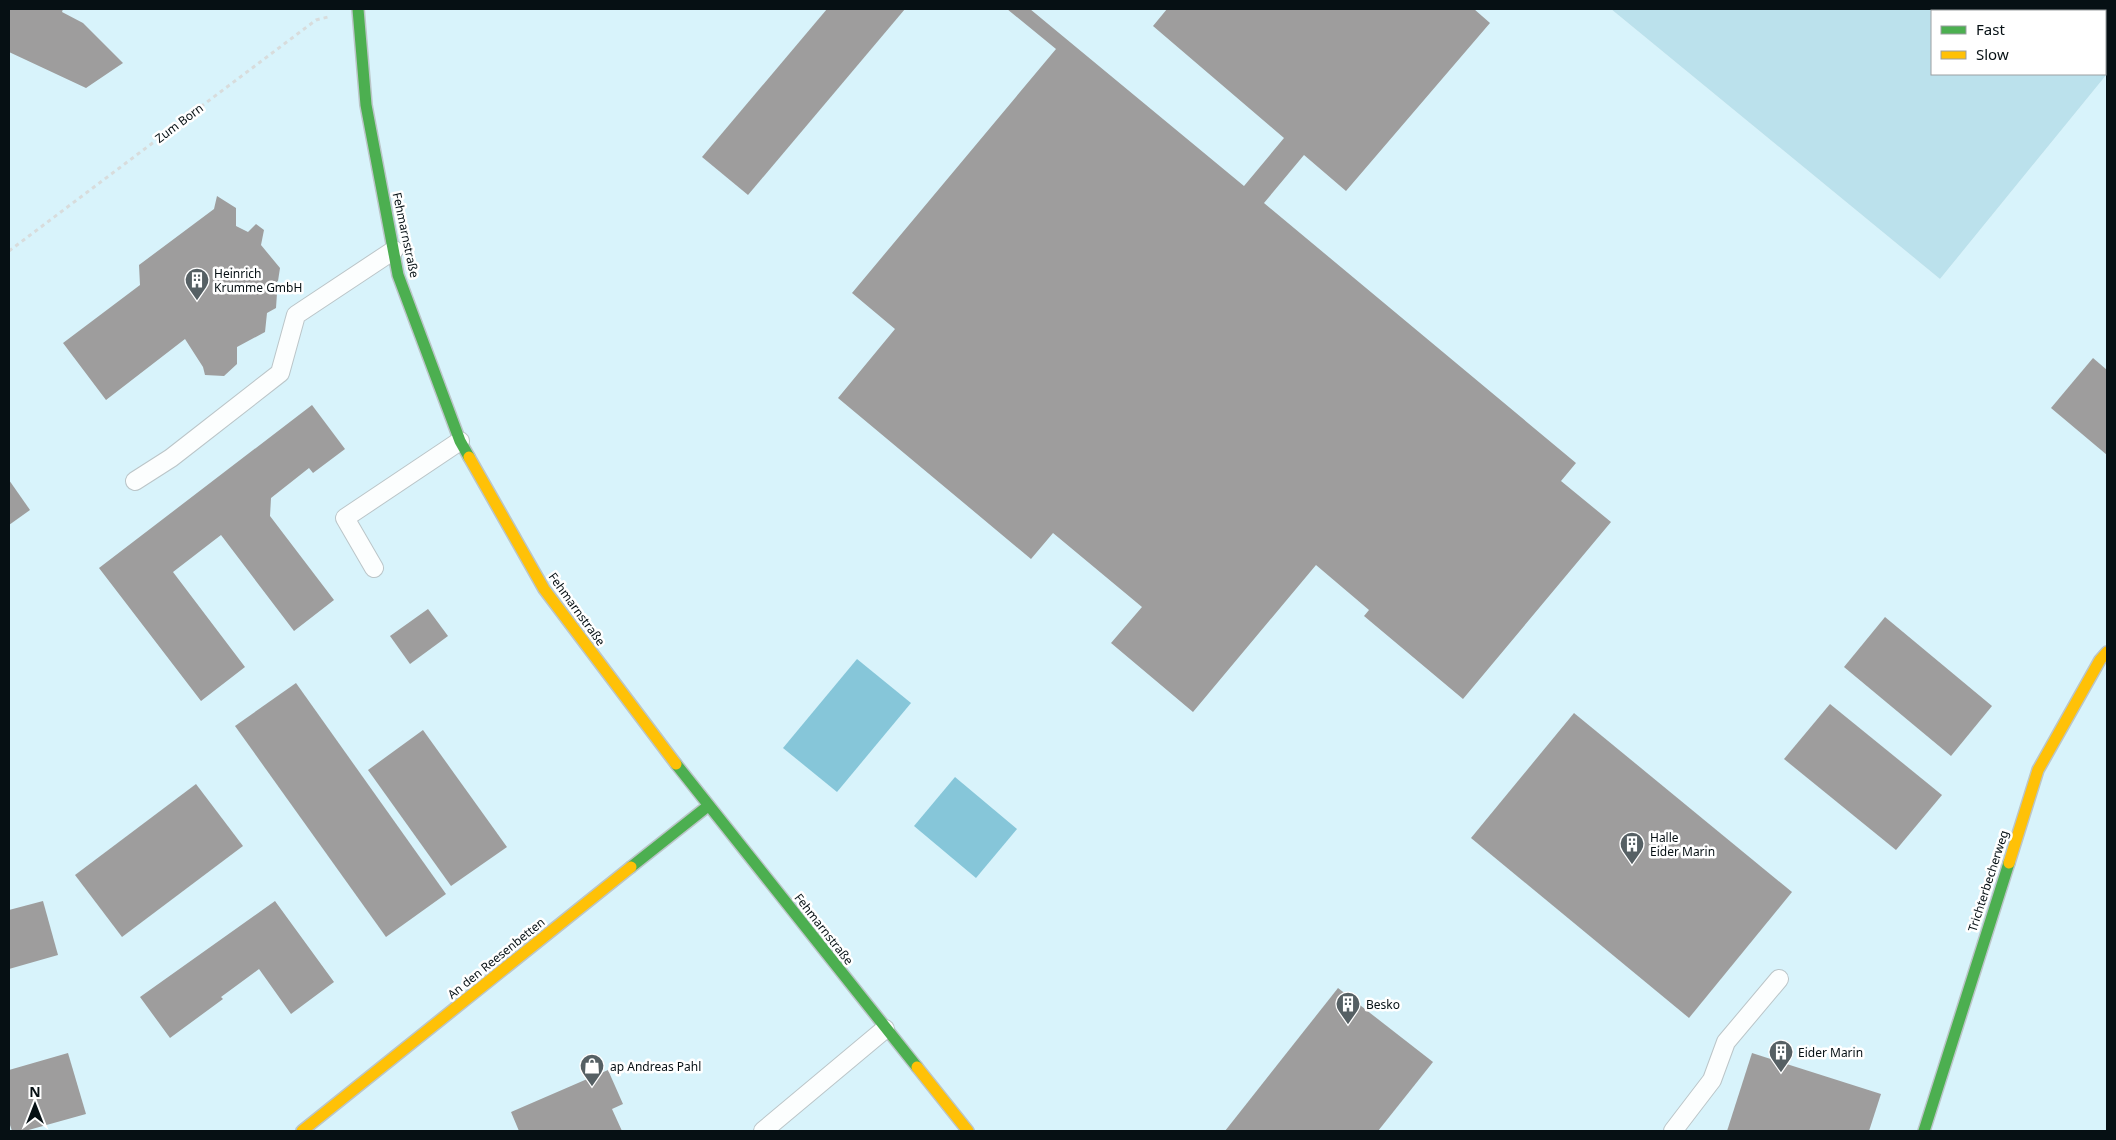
<svg xmlns="http://www.w3.org/2000/svg" width="2116" height="1140" font-family="'Noto Sans',sans-serif">
	<rect width="100%" height="100%" fill="#ecf6f9"/>
	<path fill="#d8f3fb" d="M9 9H1611L1940 279 2107 74V1131H9Z"/>
	<path fill="#bbe1ec" fill-rule="evenodd" d="M1611 9H2107V74L1940 279ZM1932 11H2105V74H1932Z"/>
	<g fill="#86c6d9">
		<path d="M857 659 911 703 837 792 783 748Z"/>
		<path d="M955 777 1017 829 976 878 914 826Z"/>
	</g>
	<g fill="#9e9d9d">
		<path d="M9 9H63L62 12 83 23 123 63 86 88 9 52Z"/>
		<path d="M827 9H905L748 195 702 157Z"/>
		<path d="M1007 9H1030L1244 186 1284 138 1153 26 1167 9H1474L1490 23 1346 191 1304 155 1264 203 1576 463 1561 481 1611 522 1463 699 1364 616 1369 610 1316 565 1193 712 1111 643 1142 607 1053 533 1031 559 838 398 895 329 852 293 1056 49Z"/>
		<path d="M217 196 236 208V226L248 232 256 224 264 230 261 245 280 268 278 281 266 289 277 293 276 308 267 313 265 332 237 347V364L224 376 205 375 203 367 185 339 106 400 63 343 140 285 139 265 214 209Z"/>
		<path d="M2093 358 2107 370V455L2051 408Z"/>
		<path d="M312 405 345 449 313 473 309 468 271 498 270 516 334 600 294 631 221 535 173 572 245 667 201 701 99 568Z"/>
		<path d="M9 480 30 510 9 525Z"/>
		<path d="M428 609 448 636 410 664 390 636Z"/>
		<path d="M1885 617 1992 706 1951 756 1844 667Z"/>
		<path d="M296 683 446 894 386 937 235 726Z"/>
		<path d="M1830 704 1942 795 1896 850 1784 759Z"/>
		<path d="M1574 713 1792 892 1689 1018 1471 838Z"/>
		<path d="M423 730 507 847 451 886 368 770Z"/>
		<path d="M196 784 243 846 122 937 75 875Z"/>
		<path d="M43 901 58 955 9 969V910Z"/>
		<path d="M275 901 334 982 291 1014 259 969 221 997 223 999 170 1038 140 997Z"/>
		<path d="M1338 988 1433 1062 1378 1131H1225Z"/>
		<path d="M68 1053 86 1114 25 1131H12L9 1122V1070Z"/>
		<path d="M1752 1053 1881 1094 1869 1131H1727Z"/>
		<path d="M608 1070 623 1104 612 1109 622 1131H519L511 1112Z"/>
	</g>
	<g fill="none" stroke-linecap="round" stroke-linejoin="round">
		<defs>
			<g id="lane">
				<path d="M135 481 171 458 280 373 296 315 394 250"/>
				<path d="M374 568 345 518 460 441"/>
				<path d="M763 1131 885 1029"/>
				<path d="M1673 1131 1712 1080 1726 1042 1779 979"/>
			</g>
			<g id="fast">
				<path d="M358 9 366 105 398 275 460 441 469 457"/>
				<path d="M676 764 917 1067"/>
				<path d="M631 867 708 806"/>
				<path d="M1924 1131 2009 863"/>
			</g>
			<g id="slow">
				<path d="M469 457 544 589 676 764"/>
				<path d="M2009 863 2038 770 2100 660 2107 652"/>
				<path d="M917 1067 968 1131"/>
				<path d="M302 1131 631 867"/>
			</g>
		</defs>
		<use href="#lane" stroke="#bbc5c8" stroke-width="20"/>
		<use href="#fast" stroke="#bbc5c8" stroke-width="14"/>
		<use href="#slow" stroke="#bbc5c8" stroke-width="14"/>
		<path stroke="#d8dcdc" stroke-width="3" stroke-dasharray="4 4" stroke-linecap="butt" d="M9 251 316 20 328 17"/>
		<use href="#lane" stroke="#fcfefe" stroke-width="18"/>
		<use href="#fast" stroke="#4caf50" stroke-width="11"/>
		<use href="#slow" stroke="#ffc107" stroke-width="11"/>
	</g>
	<defs>
		<symbol id="building-pin" viewBox="-11 -11 22 30"><path d="M0 17L-7.5 6A9.5 9.5 0 1 1 7.5 6Z" fill="#566064" stroke="#fff"/><path d="M-4-6H4V6H1V3H-1V6H-4ZM-2.5-4.3h1.7v1.8h-1.7ZM.8-4.3h1.7v1.8H.8ZM-2.5-1h1.7V.8h-1.7ZM.8-1h1.7V.8H.8Z" fill="#fff"/></symbol>
		<symbol id="shop-pin" viewBox="-11 -11 22 30"><path d="M0 17L-7.5 6A9.5 9.5 0 1 1 7.5 6Z" fill="#566064" stroke="#fff"/><path d="M-5-2.5h2.3a2.7 3.5 0 0 1 5.4 0H5L5.5 6h-11ZM-1.5-2.5h3a1.5 2.3 0 0 0-3 0Z" fill="#fff"/></symbol>
	</defs>
	<g fill-rule="evenodd">
		<use href="#building-pin" x="183" y="266" width="28" height="38"/>
		<use href="#building-pin" x="1618" y="830" width="28" height="38"/>
		<use href="#building-pin" x="1334" y="990" width="28" height="38"/>
		<use href="#building-pin" x="1767" y="1038" width="28" height="38"/>
		<use href="#shop-pin" x="578" y="1052" width="28" height="38"/>
	</g>
	<g text-anchor="middle" dominant-baseline="central" stroke-width="5" stroke-linejoin="round" paint-order="stroke">
		<g font-size="12" fill="#061014" stroke="#fff">
			<text transform="translate(179 123) rotate(-37)">Zum Born</text>
			<text transform="translate(406 235) rotate(78)">Fehmarnstraße</text>
			<text transform="translate(577 609) rotate(54)">Fehmarnstraße</text>
			<text transform="translate(1988 881) rotate(-72)">Trichterbecherweg</text>
			<text transform="translate(824 929) rotate(52)">Fehmarnstraße</text>
			<text transform="translate(496 958) rotate(-39)">An den Reesenbetten</text>
		</g>
		<g font-size="12" fill="#061014" stroke="#fff" text-anchor="start">
			<text x="214" y="273">Heinrich<tspan x="214" dy="14">Krumme GmbH</tspan></text>
			<text x="1650" y="837">Halle<tspan x="1650" dy="14">Eider Marin</tspan></text>
			<text x="1366" y="1004">Besko</text>
			<text x="1798" y="1052">Eider Marin</text>
			<text x="610" y="1066">ap Andreas Pahl</text>
		</g>
	</g>
	<rect width="2116" height="1140" fill="none" stroke="#061014" stroke-width="20"/>
	<rect x="1931" y="10" width="175" height="65" fill="#ffffff" stroke="#9b9fa1"/>
	<rect x="1941" y="26" width="25" height="8" fill="#4caf50" stroke="#9b9fa1"/>
	<text x="1976" y="35" font-size="15" fill="#061014">Fast</text>
	<rect x="1941" y="51" width="25" height="8" fill="#ffc107" stroke="#9b9fa1"/>
	<text x="1976" y="60" font-size="15" fill="#061014">Slow</text>
	<g transform="translate(35 1105)" stroke="#ffffff" stroke-width="4" paint-order="stroke">
	<path d="M0-4L9 19L0 12L-9 19Z" fill="#061014"/>
	<text y="-8" font-size="14" font-weight="bold" text-anchor="middle" fill="#061014">N</text>
	</g>
</svg>
